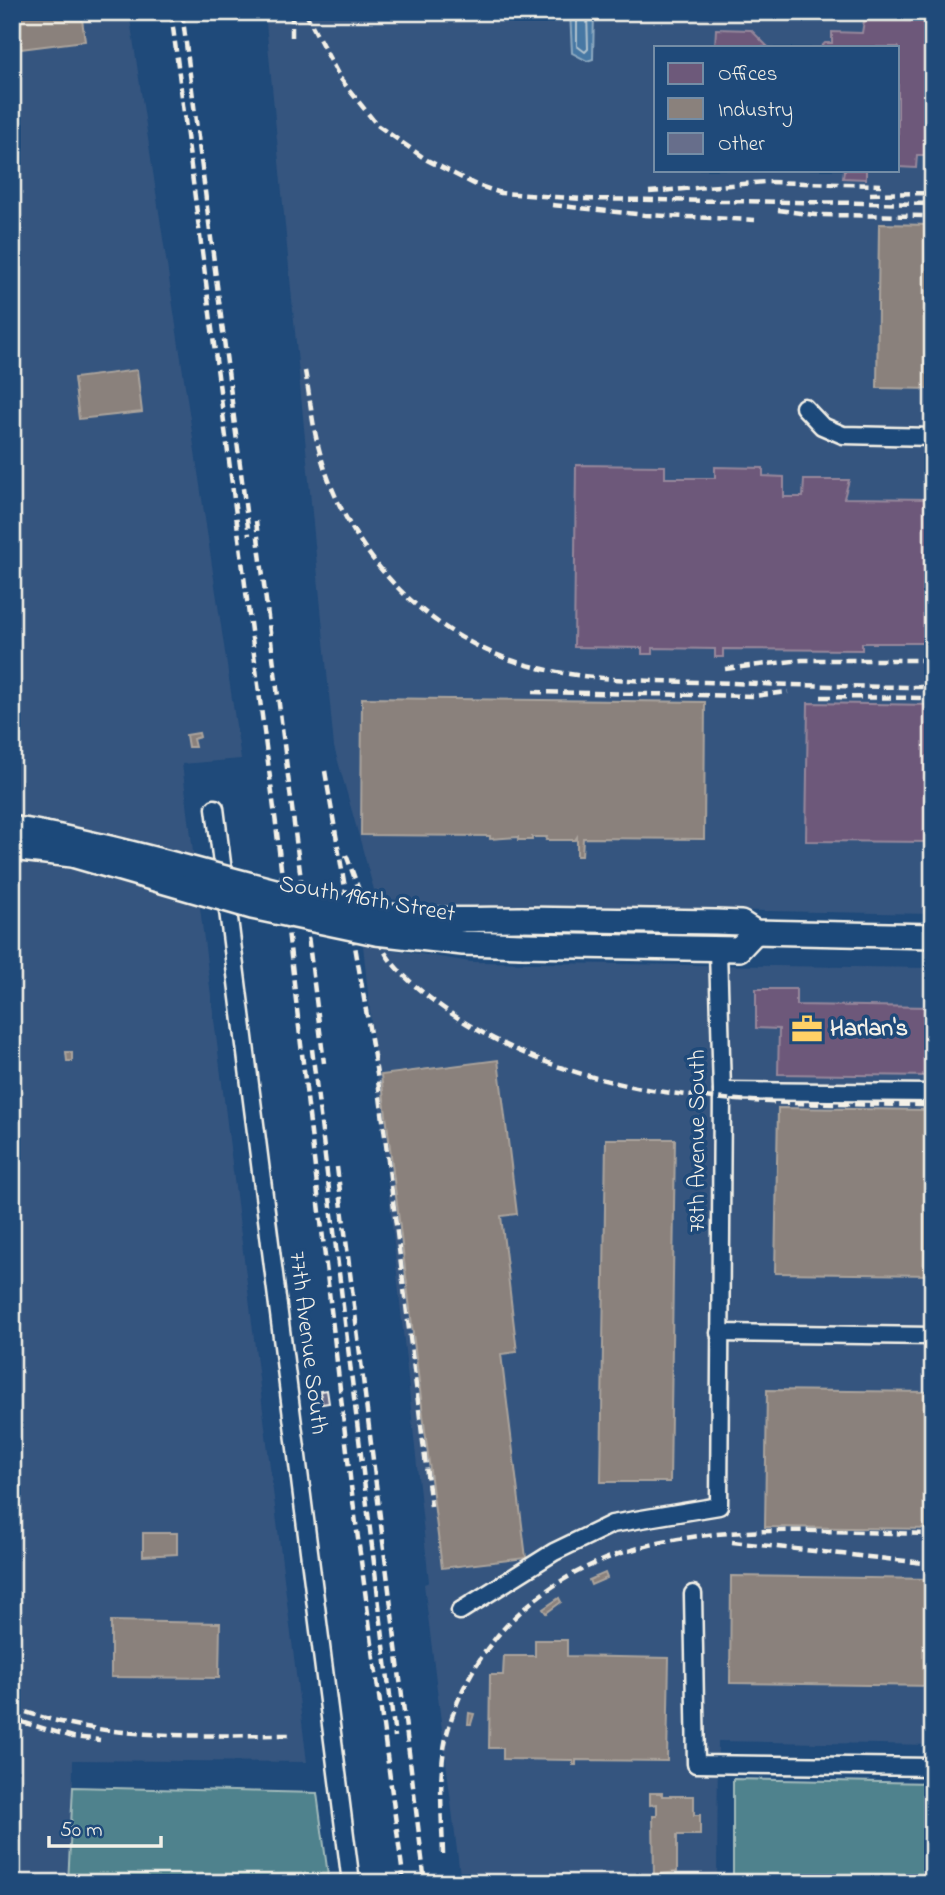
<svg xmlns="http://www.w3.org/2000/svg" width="945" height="1895" font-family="'Indie Flower',sans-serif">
	<rect width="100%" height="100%" fill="#1f4a7a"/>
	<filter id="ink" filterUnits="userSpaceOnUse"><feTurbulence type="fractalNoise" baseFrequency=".0143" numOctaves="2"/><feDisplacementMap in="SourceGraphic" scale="14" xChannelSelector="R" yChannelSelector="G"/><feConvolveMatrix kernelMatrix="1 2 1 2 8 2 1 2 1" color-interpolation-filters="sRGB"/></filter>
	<g filter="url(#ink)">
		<g fill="#35557f" fill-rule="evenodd">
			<path d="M12 12H129L241 759 182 764 307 1762 73 1760 72 1883H12Z"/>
			<path d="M265 12H933V914L433 905 376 897 334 747ZM656 47H898V170H656Z"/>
			<path d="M363 945 471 962 933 968V1745L718 1741 717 1883H461L424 1584 429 1582Z"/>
		</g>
		<g fill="#50828d" stroke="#a2baba" stroke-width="2">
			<path d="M733 1779 933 1783V1883H733Z"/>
			<path d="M73 1787 317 1793 329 1883H68Z"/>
		</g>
		<path fill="#4778a4" stroke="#8ca8bf" stroke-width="2" d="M570 12H594L593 59 587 61 572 53Z"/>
		<g fill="#6d597a" stroke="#96879b" stroke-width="2">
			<path d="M868 20 933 21V155H917L916 168 898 167V47H821L825 43H832V32L862 33 864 21Z"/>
			<path d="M716 29 751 30 768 47H715Z"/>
			<path d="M844 170H866V179L843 178Z"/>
			<path d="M576 465 665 466V478H715V467L763 468V476L784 477V497H803L804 480H849L844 498 933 499V658H927L928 643H862V650L723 649V657H715V649L653 648V654H642V648L574 647Z"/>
			<path d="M808 703 933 705V842L806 841Z"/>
			<path d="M756 989H796V1005L933 1007V1076L778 1074 779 1029 756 1028Z"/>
		</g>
		<g fill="#8a817c" stroke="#aaa39c" stroke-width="2">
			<path d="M12 12H81L85 41 12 50Z"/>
			<path d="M879 224 933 225 930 355H933V389L877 388Z"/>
			<path d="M137 370 142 412 79 419 74 378Z"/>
			<path d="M362 698 705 702 704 839 583 838 582 856H577V837L575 840H546L547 837H532V840H518V837L490 839V836L361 835Z"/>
			<path d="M199 733 200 737 193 739 195 747H188L186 735Z"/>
			<path d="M66 1052H72V1061H67Z"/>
			<path d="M498 1060 517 1214 501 1216 517 1352 501 1354 526 1558 442 1568 381 1075Z"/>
			<path d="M778 1108 933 1110V1275L775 1273Z"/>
			<path d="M606 1139H675L670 1482H601Z"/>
			<path d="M767 1390 933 1392V1529L765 1527Z"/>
			<path d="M143 1533H177V1554L143 1556Z"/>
			<path d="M605 1573 607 1578 591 1585 589 1580Z"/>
			<path d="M731 1576 933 1579V1686L730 1683Z"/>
			<path d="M559 1598 561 1602 546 1613 543 1609Z"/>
			<path d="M111 1621 220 1623 219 1678 111 1677Z"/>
			<path d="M535 1640H567V1656L669 1658 667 1761 576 1760V1765H573V1760L503 1759V1748H489L490 1675H503L504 1656H535Z"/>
			<path d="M469 1713 474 1714 471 1724H468Z"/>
			<path d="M650 1793H662V1796H694V1815H700V1835H677V1872L654 1875 653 1816H657V1804L650 1805Z"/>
		</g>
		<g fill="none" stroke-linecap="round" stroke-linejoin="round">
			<path stroke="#afc1cd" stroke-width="2" d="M577 12V46L585 52 588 49 587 12"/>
		</g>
		<path fill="#676e8b" stroke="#f4f1e8" stroke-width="2" d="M327 1390 329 1403 322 1404 320 1391Z"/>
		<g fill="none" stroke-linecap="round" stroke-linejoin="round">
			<defs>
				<g id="minor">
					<path d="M804 407 822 426 843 435 933 437"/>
					<path d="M215 808 351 1883"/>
					<path d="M722 1091 933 1093"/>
					<path d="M719 1333 933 1336"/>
					<path d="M693 1594 696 1764 933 1767"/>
					<path d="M460 1611 554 1552 612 1524 719 1506 722 1091 718 950"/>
				</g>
				<g id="secondary">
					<path d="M521 919 716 922 741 923 755 932 933 936"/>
					<path d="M522 945 739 949 755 932"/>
				</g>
			</defs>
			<use href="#minor" stroke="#f4f1e8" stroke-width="21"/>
			<use href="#secondary" stroke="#f4f1e8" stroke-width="28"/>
			<use href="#minor" stroke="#1f4a7a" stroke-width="16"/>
			<use href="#secondary" stroke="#1f4a7a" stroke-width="23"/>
			<g stroke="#f4f1e8" stroke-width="4.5" stroke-dasharray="10 5" stroke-linecap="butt">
				<path d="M171 12 276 824 351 1486 404 1883"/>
				<path d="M182 12 249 535"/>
				<path d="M292 12V41"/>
				<path d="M305 12 340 78 377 125 427 160 474 184 501 193 583 199 933 204"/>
				<path d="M649 192 765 182 881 185"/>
				<path d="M870 194 933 193"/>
				<path d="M552 205 645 215 755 220"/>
				<path d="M778 210 815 215 933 216"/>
				<path d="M305 371C310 397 312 424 319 449 345 551 428 640 531 666 588 681 647 681 705 682 781 685 857 687 933 687"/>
				<path d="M256 521 324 1063"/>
				<path d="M725 669 802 660H933"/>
				<path d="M533 692 753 696 788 692"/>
				<path d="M821 697 933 698"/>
				<path d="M325 771 378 1080 431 1506"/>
				<path d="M346 855C358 884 370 929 386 954 399 975 431 1000 452 1014 595 1110 768 1103 933 1105"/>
				<path d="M312 1049 395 1737"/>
				<path d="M337 1167 425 1883"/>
				<path d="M732 1542 933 1564"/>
				<path d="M12 1707C103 1742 198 1735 293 1735"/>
				<path d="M22 1722 73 1737 100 1740"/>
				<path d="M443 1854C442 1816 438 1776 446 1738 457 1691 483 1647 517 1615 627 1510 793 1532 933 1534"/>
			</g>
			<defs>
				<g id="secondary-bridge">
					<path d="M12 828C136 848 254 891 377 914 423 922 474 919 521 919"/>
					<path d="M12 848 72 855 252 907 376 933 463 943 522 945"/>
				</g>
			</defs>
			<use href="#secondary-bridge" stroke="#f4f1e8" stroke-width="28" stroke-linecap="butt"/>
			<use href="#secondary-bridge" stroke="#1f4a7a" stroke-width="23"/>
		</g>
	</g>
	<defs>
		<symbol id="office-bare" viewBox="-9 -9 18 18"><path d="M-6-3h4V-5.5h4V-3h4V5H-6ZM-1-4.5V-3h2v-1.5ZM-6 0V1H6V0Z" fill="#ffd166" stroke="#1f4a7a" stroke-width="2.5" paint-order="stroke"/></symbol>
	</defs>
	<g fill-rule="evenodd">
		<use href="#office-bare" x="785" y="1007" width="44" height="44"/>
	</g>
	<g text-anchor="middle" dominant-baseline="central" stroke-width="7" stroke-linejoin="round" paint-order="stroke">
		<g font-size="24" fill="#f4f1e8" stroke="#1f4a7a">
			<text transform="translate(367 900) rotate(10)">South 196th Street</text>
			<text transform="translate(698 1141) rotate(-90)">78th Avenue South</text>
			<text transform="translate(307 1343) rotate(83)">77th Avenue South</text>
		</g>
		<g font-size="24" font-weight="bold" fill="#f4f1e8" stroke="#1f4a7a" text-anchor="start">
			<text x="830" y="1029">Harlan's</text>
		</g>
	</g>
	<rect width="945" height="1895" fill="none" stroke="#1f4a7a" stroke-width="42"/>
	<rect x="21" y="21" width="903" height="1853" fill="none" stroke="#f4f1e8" stroke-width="2.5" filter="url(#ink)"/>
	<rect x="654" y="46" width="245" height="126" fill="#1f4a7a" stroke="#748da6" stroke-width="2"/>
	<rect x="668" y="63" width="35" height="21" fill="#6d597a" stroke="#748da6" stroke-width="2"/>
	<text x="718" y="80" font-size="21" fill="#f4f1e8">Offices</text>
	<rect x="668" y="98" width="35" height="21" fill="#8a817c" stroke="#748da6" stroke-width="2"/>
	<text x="718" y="116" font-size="21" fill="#f4f1e8">Industry</text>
	<rect x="668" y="133" width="35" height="21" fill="#676e8b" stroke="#748da6" stroke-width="2"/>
	<text x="718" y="150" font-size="21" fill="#f4f1e8">Other</text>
	<path d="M49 1836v10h112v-10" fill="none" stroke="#f4f1e8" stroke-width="3.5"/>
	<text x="60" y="1836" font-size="21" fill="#f4f1e8" stroke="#1f4a7a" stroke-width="5" paint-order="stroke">50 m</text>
</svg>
